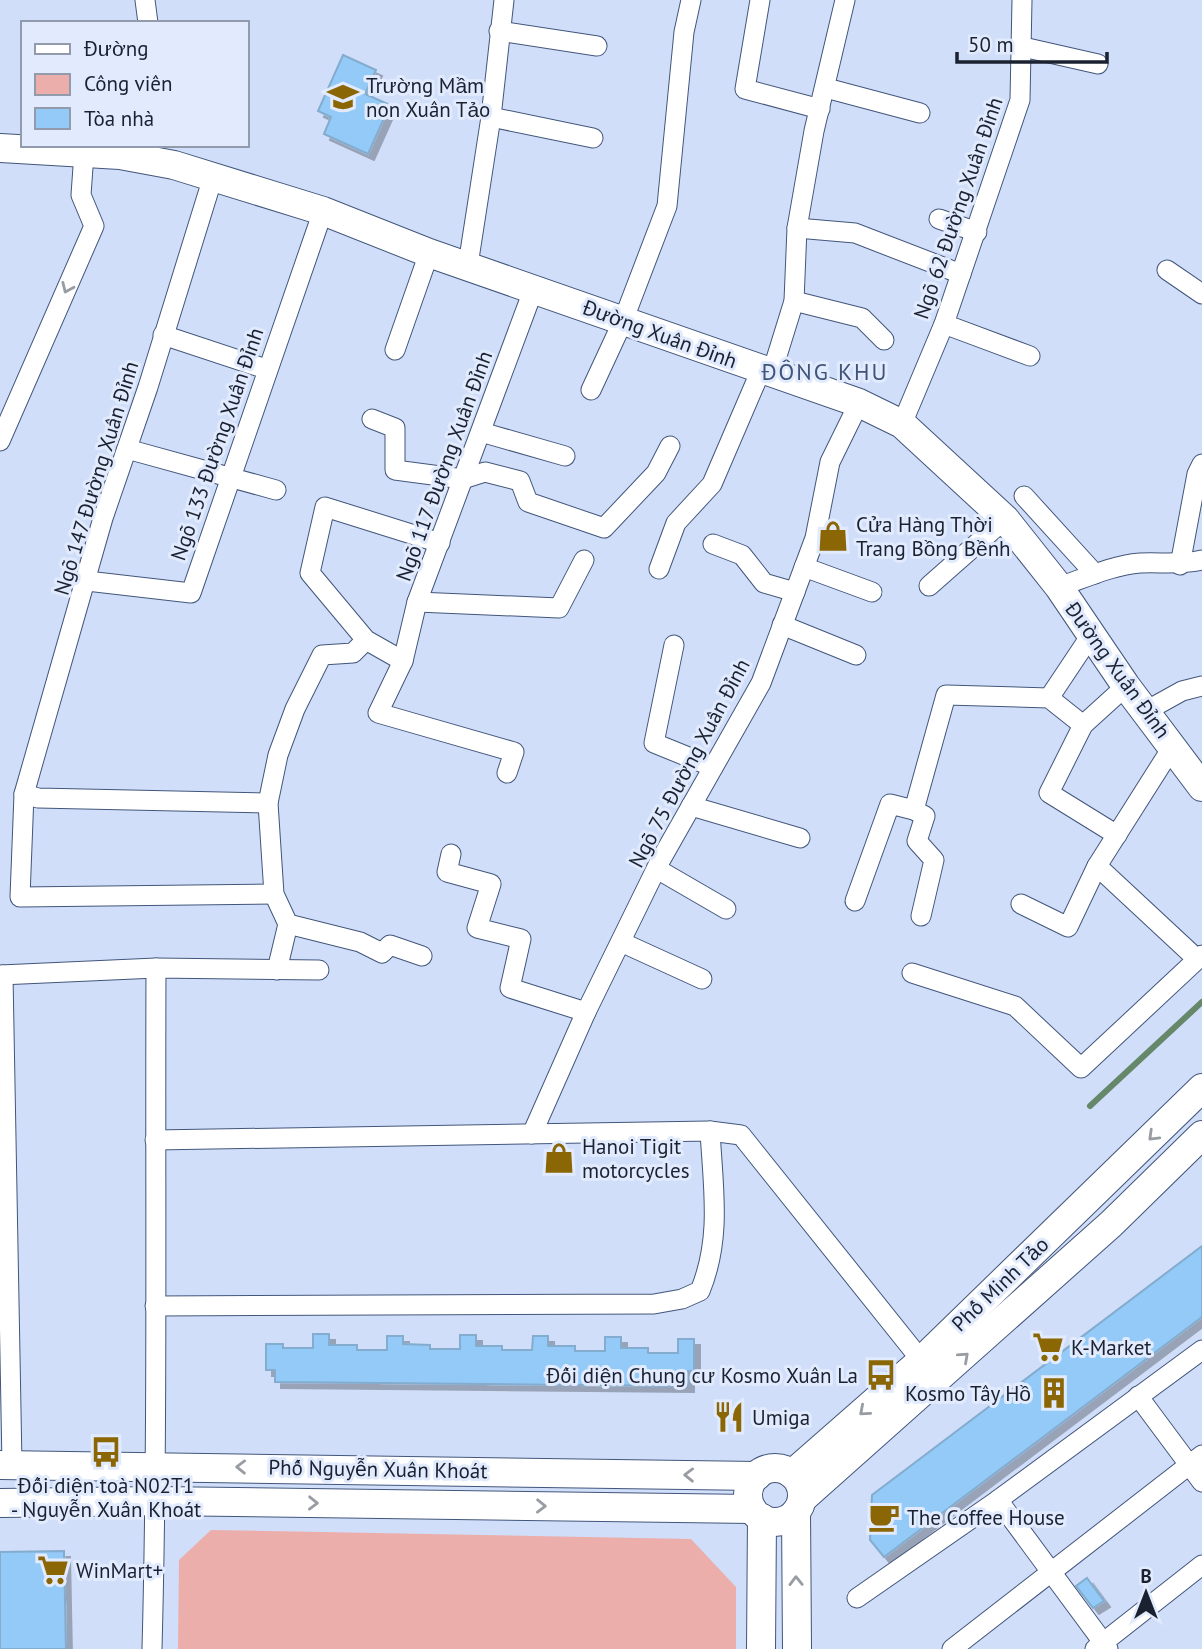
<svg xmlns="http://www.w3.org/2000/svg" width="1202" height="1649" font-family="'PT Sans',sans-serif">
	<defs>
		<filter id="shadow"><feDropShadow dx="6" dy="6" stdDeviation="0" flood-color="#0004"/></filter>
	</defs>
	<rect width="100%" height="100%" fill="#d0def9"/>
	<path fill="#ecaeaa" d="M211 1530 691 1539 736 1587V1649H178L179 1560Z"/>
	<g fill="none" stroke-linecap="round" stroke-linejoin="round">
		<path stroke="#65886a" stroke-width="6" d="M1090 1106 1202 1002"/>
	</g>
	<g fill="#93caf7" stroke="#83acce" stroke-width="2" filter="url(#shadow)">
		<path d="M343 55 376 70 365 94 390 105 368 154 324 134 331 117 318 111Z"/>
		<path d="M1202 1246V1317L884 1557 870 1540 872 1495Z"/>
		<path d="M313 1334H329V1345H357V1350H387V1336H403V1344L430 1345V1349H460V1335H476V1346H502V1350H532L533 1336H548V1346H575V1351H605V1337H621V1348H648V1353H678V1339H694V1371H688V1386L275 1382V1370H266V1344H283V1348H313Z"/>
		<path d="M64 1551 66 1649H0V1552Z"/>
		<path d="M1087 1578 1104 1601 1093 1608 1076 1586Z"/>
	</g>
	<g fill="none" stroke-linecap="round" stroke-linejoin="round">
		<defs>
			<g id="street">
				<path d="M145 0 148 23"/>
				<path d="M760 0 745 89 820 109"/>
				<path d="M499 31 597 46"/>
				<path d="M1023 47 1098 64"/>
				<path d="M826 88 920 113"/>
				<path d="M491 117 593 138"/>
				<path d="M213 177 148 387 103 518 24 794 20 897 274 894"/>
				<path d="M939 219 977 232"/>
				<path d="M797 228 855 233 961 274"/>
				<path d="M468 265 491 117 504 0"/>
				<path d="M1167 270 1202 294"/>
				<path d="M794 301 862 318 884 340"/>
				<path d="M944 324 1030 356"/>
				<path d="M163 335 266 369"/>
				<path d="M395 350 429 253"/>
				<path d="M772 372 794 301 797 228 814 131 845 0"/>
				<path d="M591 390 623 321 667 206 684 32 691 0"/>
				<path d="M372 419 395 428V470L463 479 485 472 520 481 528 502 604 528 656 473 670 446"/>
				<path d="M902 424 944 324 1020 100 1022 0"/>
				<path d="M481 432 565 456"/>
				<path d="M0 441 94 226 81 195 84 153"/>
				<path d="M127 449 276 490"/>
				<path d="M1024 496 1095 574"/>
				<path d="M713 544 742 555 764 583 795 592"/>
				<path d="M1180 565 1197 474 1202 464"/>
				<path d="M804 567 872 592"/>
				<path d="M659 569 676 523 712 484 761 370"/>
				<path d="M87 581 191 593 323 211"/>
				<path d="M929 586 1005 519"/>
				<path d="M1059 587C1085 578 1113 565 1140 563 1162 562 1181 565 1202 560"/>
				<path d="M417 602 559 608 584 560"/>
				<path d="M782 625 856 655"/>
				<path d="M366 640 353 653 322 655 295 709 278 755 268 803 274 894 288 924 360 942 382 953 390 945 422 956"/>
				<path d="M674 645 654 743 713 767"/>
				<path d="M403 661 366 640 310 573 325 507 440 543"/>
				<path d="M1049 698 1091 635"/>
				<path d="M1146 711 1182 691 1202 686"/>
				<path d="M507 773 514 752 378 713 403 661 417 602 534 288"/>
				<path d="M24 794 38 798 268 803"/>
				<path d="M691 806 800 838"/>
				<path d="M1117 835 1049 793 1083 725 1126 686"/>
				<path d="M451 854 447 872 491 884 477 928 521 939 510 988 586 1012"/>
				<path d="M1097 866 1197 959"/>
				<path d="M657 869 726 909"/>
				<path d="M855 901 890 804 914 810"/>
				<path d="M1021 904 1068 927 1097 866 1173 746"/>
				<path d="M921 916 934 860 917 841 925 816 914 810 946 695 1049 698 1083 725"/>
				<path d="M621 942 702 979"/>
				<path d="M277 970 288 924"/>
				<path d="M912 973 1015 1006 1081 1068 1202 955"/>
				<path d="M0 975 156 968 319 970"/>
				<path d="M3 975 12 1465"/>
				<path d="M532 1134 586 1012 660 861 761 683 815 538 830 462 859 403"/>
				<path d="M155 1140 710 1131 741 1135 929 1370"/>
				<path d="M155 1306 654 1304 682 1299 700 1291C722 1238 713 1187 710 1131"/>
				<path d="M1138 1396 1202 1482"/>
				<path d="M998 1500 1108 1649"/>
				<path d="M857 1598 998 1500 1202 1350"/>
				<path d="M152 1649C158 1422 155 1195 156 968"/>
				<path d="M952 1649 1202 1455"/>
				<path d="M1095 1649 1202 1565"/>
			</g>
			<g id="secondary">
				<path d="M0 148 120 155 174 165 323 211 429 253 859 403 902 424 1005 519 1059 587 1126 686 1202 787"/>
				<path d="M0 1465 757 1476"/>
				<circle cx="775" cy="1495" r="27"/>
				<path d="M792 1474 921 1361 1202 1088"/>
				<path d="M802 1499 1111 1224 1202 1135"/>
				<path d="M0 1503 156 1501 752 1509"/>
				<path d="M796 1512 797 1649"/>
				<path d="M761 1649 762 1518"/>
			</g>
		</defs>
		<use href="#street" stroke="#42567b" stroke-width="21"/>
		<use href="#secondary" stroke="#42567b" stroke-width="30"/>
		<use href="#street" stroke="#fff" stroke-width="19"/>
		<use href="#secondary" stroke="#fff" stroke-width="28"/>
	</g>
	<defs><path id="oneway-chevron" d="M-2-3.5L2.5 0L-2 3.5" fill="none" stroke-width="1.6" stroke-linecap="round" stroke-linejoin="round" transform="scale(1.75)"/></defs>
	<g stroke="#989ca3">
		<use href="#oneway-chevron" transform="translate(67 288) rotate(114)"/>
		<use href="#oneway-chevron" transform="translate(1153 1136) rotate(136)"/>
		<use href="#oneway-chevron" transform="translate(964 1357) rotate(-42)"/>
		<use href="#oneway-chevron" transform="translate(864 1411) rotate(139)"/>
		<use href="#oneway-chevron" transform="translate(241 1467) rotate(-179)"/>
		<use href="#oneway-chevron" transform="translate(689 1475) rotate(-179)"/>
		<use href="#oneway-chevron" transform="translate(313 1503) rotate(1)"/>
		<use href="#oneway-chevron" transform="translate(541 1506) rotate(1)"/>
		<use href="#oneway-chevron" transform="translate(796 1581) rotate(-91)"/>
	</g>
	<defs>
		<symbol id="school-bare" viewBox="-9 -9 18 18"><path d="M0-5L7-2L0 1L-7-2ZM-4 1L0 2.5L4 1V4Q0 6-4 4Z" fill="#8b6605" stroke="#e1ebfd" stroke-width="2.5" paint-order="stroke"/></symbol>
		<symbol id="shop-bare" viewBox="-9 -9 18 18"><path d="M-5-2.5h2.3a2.7 3.5 0 0 1 5.4 0H5L5.5 6h-11ZM-1.5-2.5h3a1.5 2.3 0 0 0-3 0Z" fill="#8b6605" stroke="#e1ebfd" stroke-width="2.5" paint-order="stroke"/></symbol>
		<symbol id="supermarket-bare" viewBox="-9 -9 18 18"><path d="M-6-5.5h2.5l.6 2H6L4.5 2H-2.5L-4.4-4H-6ZM-1.5 3.2a1.3 1.3 0 1 0 .1 0ZM3 3.2a1.3 1.3 0 1 0 .1 0Z" fill="#8b6605" stroke="#e1ebfd" stroke-width="2.5" paint-order="stroke"/></symbol>
		<symbol id="bus-bare" viewBox="-9 -9 18 18"><path d="M-5-6H5V4H4V6H2V4H-2V6H-4V4H-5ZM-3.5-4V0h7V-4ZM-3.5 1.2v1.5H-2V1.2ZM2 1.2v1.5H3.5V1.2Z" fill="#8b6605" stroke="#e1ebfd" stroke-width="2.5" paint-order="stroke"/></symbol>
		<symbol id="building-bare" viewBox="-9 -9 18 18"><path d="M-4-6H4V6H1V3H-1V6H-4ZM-2.5-4.3h1.7v1.8h-1.7ZM.8-4.3h1.7v1.8H.8ZM-2.5-1h1.7V.8h-1.7ZM.8-1h1.7V.8H.8Z" fill="#8b6605" stroke="#e1ebfd" stroke-width="2.5" paint-order="stroke"/></symbol>
		<symbol id="restaurant-bare" viewBox="-9 -9 18 18"><path d="M-5-6h1v4h1v-4h1v4h1v-4h1v5L-1.5 .5V6h-2V.5L-5-1ZM5-6V6H3V1.5H1.5Q1.5-4 5-6Z" fill="#8b6605" stroke="#e1ebfd" stroke-width="2.5" paint-order="stroke"/></symbol>
		<symbol id="cafe-bare" viewBox="-9 -9 18 18"><path d="M-5.5-4.5H6V0H3Q3 3.5 0 3.5H-2.5Q-5.5 3.5-5.5 0ZM3-3.2v2h1.7v-2ZM-6 4.5H4V6H-6Z" fill="#8b6605" stroke="#e1ebfd" stroke-width="2.5" paint-order="stroke"/></symbol>
	</defs>
	<g fill-rule="evenodd">
		<use href="#school-bare" x="321" y="75" width="44" height="44"/>
		<use href="#shop-bare" x="811" y="514" width="44" height="44"/>
		<use href="#shop-bare" x="537" y="1136" width="44" height="44"/>
		<use href="#supermarket-bare" x="1026" y="1325" width="44" height="44"/>
		<use href="#bus-bare" x="859" y="1353" width="44" height="44"/>
		<use href="#building-bare" x="1032" y="1371" width="44" height="44"/>
		<use href="#restaurant-bare" x="707" y="1395" width="44" height="44"/>
		<use href="#bus-bare" x="84" y="1430" width="44" height="44"/>
		<use href="#cafe-bare" x="862" y="1495" width="44" height="44"/>
		<use href="#supermarket-bare" x="31" y="1548" width="44" height="44"/>
	</g>
	<g text-anchor="middle" dominant-baseline="central" stroke-width="6" stroke-linejoin="round" paint-order="stroke">
		<g font-size="21" fill="#1a2232" stroke="#e1ebfd" text-anchor="start">
			<text x="366" y="85">Trường Mầm<tspan x="366" dy="24">non Xuân Tảo</tspan></text>
			<text x="856" y="524">Cửa Hàng Thời<tspan x="856" dy="24">Trang Bồng Bềnh</tspan></text>
			<text x="582" y="1146">Hanoi Tigit<tspan x="582" dy="24">motorcycles</tspan></text>
			<text x="1071" y="1347">K-Market</text>
			<text x="858" y="1375" text-anchor="end">Đối diện Chung cư Kosmo Xuân La</text>
			<text x="1031" y="1393" text-anchor="end">Kosmo Tây Hồ</text>
			<text x="752" y="1417">Umiga</text>
			<text x="106" y="1485" text-anchor="middle">Đối diện toà N02T1<tspan x="106" dy="24">- Nguyễn Xuân Khoát</tspan></text>
			<text x="907" y="1517">The Coffee House</text>
			<text x="76" y="1570">WinMart+</text>
		</g>
		<g font-size="21" fill="#1a2232" stroke="#e1ebfd">
			<text transform="translate(958 208) rotate(-71)">Ngõ 62 Đường Xuân Đỉnh</text>
			<text transform="translate(660 334) rotate(20)">Đường Xuân Đỉnh</text>
			<text transform="translate(217 444) rotate(-71)">Ngõ 133 Đường Xuân Đỉnh</text>
			<text transform="translate(444 466) rotate(-70)">Ngõ 117 Đường Xuân Đỉnh</text>
			<text transform="translate(96 478) rotate(-73)">Ngõ 147 Đường Xuân Đỉnh</text>
			<text transform="translate(1118 670) rotate(54)">Đường Xuân Đỉnh</text>
			<text transform="translate(689 763) rotate(-62)">Ngõ 75 Đường Xuân Đỉnh</text>
			<text transform="translate(1000 1284) rotate(-44)">Phố Minh Tảo</text>
			<text transform="translate(378 1469) rotate(1)">Phố Nguyễn Xuân Khoát</text>
		</g>
		<g font-size="23" letter-spacing="2" fill="#405378" stroke="#e1ebfd">
			<text x="825" y="371">ĐÔNG KHU</text>
		</g>
	</g>
	<rect x="21" y="21" width="228" height="126" fill="#e1ebfd" stroke="#919bac" stroke-width="2"/>
	<rect x="35" y="44" width="35" height="10" fill="#ffffff" stroke="#919bac" stroke-width="2"/>
	<text x="84" y="56" font-size="21" fill="#1a2232">Đường</text>
	<rect x="35" y="74" width="35" height="21" fill="#ecaeaa" stroke="#919bac" stroke-width="2"/>
	<text x="84" y="91" font-size="21" fill="#1a2232">Công viên</text>
	<rect x="35" y="108" width="35" height="21" fill="#93caf7" stroke="#919bac" stroke-width="2"/>
	<text x="84" y="126" font-size="21" fill="#1a2232">Tòa nhà</text>
	<g transform="translate(1146 1593)" stroke="#e1ebfd" stroke-width="5" paint-order="stroke">
	<path d="M0-5L12 26L0 18L-12 26Z" fill="#1a2232"/>
	<text y="-10" font-size="19" font-weight="bold" text-anchor="middle" fill="#1a2232">B</text>
	</g>
	<path d="M957 52v10h150v-10" fill="none" stroke="#1a2232" stroke-width="3.5"/>
	<text x="968" y="52" font-size="21" fill="#1a2232" stroke="#e1ebfd" stroke-width="5" paint-order="stroke">50 m</text>
</svg>
